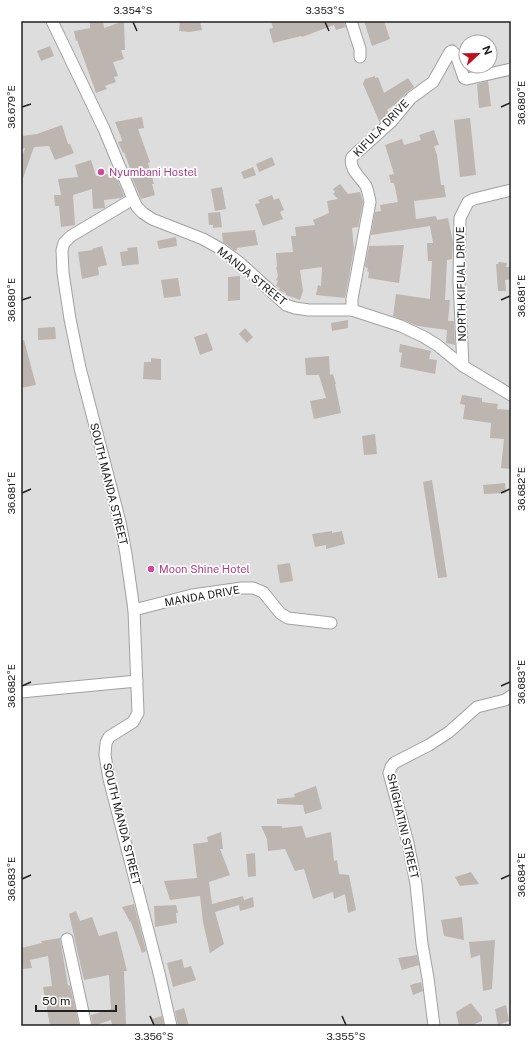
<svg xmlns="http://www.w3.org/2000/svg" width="532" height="1047" font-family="'Public Sans',sans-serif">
	<rect width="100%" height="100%" fill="#efece7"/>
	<path fill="#dedddd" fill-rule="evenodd" d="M21 21H511V1026H21ZM466 42H490V66H466Z"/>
	<g fill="#bdb5b0">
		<path d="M90 21H103L104 28 124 21 125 50H121L124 59 113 62 118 76 114 77 116 82 105 86 107 89 96 93 77 40 76 41 74 31 90 28Z"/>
		<path d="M180 21H200L202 30 189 32 179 31Z"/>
		<path d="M271 21H344L346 27 336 30 334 25 302 37 301 36 273 43 269 29 273 28Z"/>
		<path d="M364 21H384L390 39 372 46Z"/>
		<path d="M50 46 54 56 41 61 37 51Z"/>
		<path d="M375 76V78L378 77 384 93 408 78 414 87 406 93 397 103 387 110 389 113 380 123 363 84 365 79Z"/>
		<path d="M488 81 491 106 479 108 477 84Z"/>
		<path d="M142 117 144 128 138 129 150 162 148 163 154 184H152L155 195 141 199 129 171H131L124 152 123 153 118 142 122 141 121 137 115 122Z"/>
		<path d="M470 118 476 175 460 177 454 120Z"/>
		<path d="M62 125 68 144H70L74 153 55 160 49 146 34 147 22 181 21 180V160L25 148 21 149V136L37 134Z"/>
		<path d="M434 130 439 145 434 146 437 155 441 185H444L446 197 414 201 416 219 436 216 437 220 448 218 453 242 452 259 447 260 445 300H450L448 321H454L455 345 446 343 447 330 418 326 393 316 396 294 430 299 432 261H428L427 243H433L430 226 371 235 375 212 381 211 380 205 398 202 394 183H391L389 175 394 174 385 145 402 139 404 145 421 140 419 135Z"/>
		<path d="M272 157 275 165 259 172 256 164Z"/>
		<path d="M91 160 96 176 115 173 124 196 121 198 104 200 105 208 93 209 92 189 73 195 75 225 61 227 59 206H55L54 195H61L58 179 78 177 75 165Z"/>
		<path d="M253 167 256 175 244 179 241 172Z"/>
		<path d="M340 184 348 194 360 192 363 202 358 227 352 228 354 249 345 298 316 295 318 285 321 286 322 267 300 270 303 291 300 300 286 295V293L281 291 279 289 280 288 276 286 278 281 276 280 278 276 276 267H277L276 253 293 252 291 236H296L295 227 315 225 313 220 329 213 327 201 338 199 333 194 335 192 333 189Z"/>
		<path d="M222 187 226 209 215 211 211 189Z"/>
		<path d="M272 195 274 200 279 198 284 210 280 212 283 219 263 226 255 204 260 203 258 200Z"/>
		<path d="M220 212 222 227 213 228V225H209L208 213Z"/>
		<path d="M255 230 258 245 237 248V250L235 251 223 242 222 233Z"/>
		<path d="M176 237 177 246 159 249 157 241Z"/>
		<path d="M404 245 399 283 368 278 369 272 367 271 368 268 365 267 369 246Z"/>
		<path d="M102 246 107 265 98 267 99 275 82 279 78 252 93 250 92 249Z"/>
		<path d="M137 247 139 264 122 266 120 252 128 251 127 248Z"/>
		<path d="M499 262 507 263 506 267H511V279L505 280 506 291H498L496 264H498Z"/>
		<path d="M240 276V300L228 301V277Z"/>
		<path d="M178 278 181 296 164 298 161 280Z"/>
		<path d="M348 320V328L332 331 331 323Z"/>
		<path d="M55 327 56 339 38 340V328Z"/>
		<path d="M245 328 253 337 247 343 239 334Z"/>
		<path d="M207 333 213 350 200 355 194 337Z"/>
		<path d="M24 340 36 385 21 388V341Z"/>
		<path d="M400 344 431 351 429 359 437 360 435 374 400 367 402 353 399 352Z"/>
		<path d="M329 356 330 375 333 374 336 384H335L341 413 314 419 310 401 326 398 319 375H306L305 358Z"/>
		<path d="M151 358 161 359V380L143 379 144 362H151Z"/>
		<path d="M462 395 482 398V402L498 404 497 409 511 410 510 460H511V469L501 468 504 439 490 438 491 423 463 419 465 405 460 404Z"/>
		<path d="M375 434 377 454 364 455 362 436Z"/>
		<path d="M432 480 447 577 438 578 423 482Z"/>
		<path d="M505 483 506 493 484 494 483 485Z"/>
		<path d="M332 531V533L342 531 345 544 326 549V545L315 547 312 534Z"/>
		<path d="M290 563 293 581 280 583 277 565Z"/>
		<path d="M316 786 322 809 305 814 303 805 277 804V799L295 797 294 794Z"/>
		<path d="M261 826H282V828L302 826 306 838 331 832 334 861 337 860 339 874 349 875 356 910 348 913 345 894 334 899 333 892 313 899 304 869 295 871 285 849 268 851 267 839Z"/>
		<path d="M221 832 223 849H220L230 875 209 882 212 904 243 896 244 900 253 897 254 907 240 911 239 905 215 912 224 944 210 953 203 922 200 896 170 900 164 881 197 878 193 844 208 842 207 837Z"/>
		<path d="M255 853 256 876 248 877 246 854Z"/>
		<path d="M471 872 479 884 460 886 455 877Z"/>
		<path d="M134 904 146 951 142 953 131 922H130L122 907Z"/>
		<path d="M176 905 178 913H176L177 923 155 927 154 906Z"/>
		<path d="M76 911 80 921 92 917 99 936 117 931 127 971H124L126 1024 112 1025 111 1020 93 1026 91 1015 111 1009 109 975 84 980 69 914Z"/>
		<path d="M462 917 464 940 444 936 441 920Z"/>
		<path d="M60 938 68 986 70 985 79 1026H50L43 987 52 986 48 956 30 960 32 968 23 969 21 960V948L42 943 41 941Z"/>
		<path d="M495 940 492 989 483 991 480 955 471 958 469 942Z"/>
		<path d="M417 955 419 965 402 970 398 958Z"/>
		<path d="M182 959 184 968 191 966 196 980 173 987 167 963Z"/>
		<path d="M421 982 423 991 413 995 410 985Z"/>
		<path d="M471 1003 482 1017V1021L470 1026H459L456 1012Z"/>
		<path d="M506 1005 509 1021 498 1025 495 1009Z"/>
		<path d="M184 1008 189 1026H178L175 1011Z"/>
		<path d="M162 1016 164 1026H154L151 1019Z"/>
	</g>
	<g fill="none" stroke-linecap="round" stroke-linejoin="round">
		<defs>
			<g id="minor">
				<path d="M52 21 104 129 133 199 137 207 143 213 152 219 203 239 221 249 240 263 286 305 295 308 309 310H352L401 326 424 337 437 345 463 366 511 395"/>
				<path d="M351 21 360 49V57"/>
				<path d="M133 199 71 236 64 243 62 250 63 273 70 319 80 368 120 522 126 554 134 610 138 713 133 722 109 737 106 743 105 755 109 779 159 973 171 1026"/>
				<path d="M352 310V299L370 202C369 197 368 191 366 186 361 178 348 168 352 157L391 122 411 98 433 82 450 52 452 51 456 55 464 78 467 79 511 69"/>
				<path d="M463 366 459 282 460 218 468 202 474 199 511 190"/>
				<path d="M134 610 192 595 242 588H253L263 592 280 613 288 618 331 623"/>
				<path d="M21 692 137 681"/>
				<path d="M67 939 86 1026"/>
				<path d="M434 1026 428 978 422 944 416 884 408 843 389 773 391 767 394 763 429 745 449 732 477 707 505 700 511 696"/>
			</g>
		</defs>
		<use href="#minor" stroke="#a1a1a1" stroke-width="13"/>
		<use href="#minor" stroke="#fff" stroke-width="11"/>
	</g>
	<path fill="none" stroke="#202020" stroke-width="1.5" d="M133 22 137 31M325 22 329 31M22 107 31 104M501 107 510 103M22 300 31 297M501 300 510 296M22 493 31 489M501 493 510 489M22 686 31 682M501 686 510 682M22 879 31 875M501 879 510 875M150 1016 154 1025M342 1016 346 1025"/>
	<g fill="#d1479c" stroke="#fff" stroke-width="1.5">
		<circle cx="101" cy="172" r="4"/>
		<circle cx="151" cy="569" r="4"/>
	</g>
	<g text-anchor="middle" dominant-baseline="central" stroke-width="3.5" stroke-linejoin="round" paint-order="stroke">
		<g font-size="11" fill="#202020" stroke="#fff">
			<text transform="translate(381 128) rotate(-46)">KIFULA DRIVE</text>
			<text transform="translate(252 276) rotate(39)">MANDA STREET</text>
			<text transform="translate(461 284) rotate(-91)">NORTH KIFUAL DRIVE</text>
			<text transform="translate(109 484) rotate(76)">SOUTH MANDA STREET</text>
			<text transform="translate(202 596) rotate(-10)">MANDA DRIVE</text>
			<text transform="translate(122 824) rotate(76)">SOUTH MANDA STREET</text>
			<text transform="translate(403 826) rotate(77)">SHIGHATINI STREET</text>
		</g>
		<g font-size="11" fill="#b23c85" stroke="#fff" text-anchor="start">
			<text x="109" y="172">Nyumbani Hostel</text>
			<text x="159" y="569">Moon Shine Hotel</text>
		</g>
	</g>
	<rect width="532" height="1047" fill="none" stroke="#ffffff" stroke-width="44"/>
	<g transform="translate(478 54) rotate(68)"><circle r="19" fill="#ffffff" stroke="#a6a6a6"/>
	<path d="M0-3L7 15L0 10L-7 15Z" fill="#be111d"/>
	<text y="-6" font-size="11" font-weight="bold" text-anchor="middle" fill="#202020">N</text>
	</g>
	<path d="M36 1005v6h80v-6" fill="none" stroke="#202020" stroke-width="2"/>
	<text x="42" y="1005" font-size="12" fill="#202020" stroke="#ffffff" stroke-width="3" paint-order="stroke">50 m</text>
	<rect x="22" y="22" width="488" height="1003" fill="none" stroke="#202020" stroke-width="1.5"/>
	<g font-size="10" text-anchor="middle" fill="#202020">
		<text x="133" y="14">3.354°S</text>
		<text x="325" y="14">3.353°S</text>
		<text transform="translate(521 103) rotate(-90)" y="4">36.680°E</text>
		<text transform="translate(11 107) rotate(-90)" y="4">36.679°E</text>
		<text transform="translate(521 296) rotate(-90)" y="4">36.681°E</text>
		<text transform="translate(11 300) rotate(-90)" y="4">36.680°E</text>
		<text transform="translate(521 489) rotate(-90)" y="4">36.682°E</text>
		<text transform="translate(11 493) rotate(-90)" y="4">36.681°E</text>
		<text transform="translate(521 682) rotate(-90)" y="4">36.683°E</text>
		<text transform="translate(11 686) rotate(-90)" y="4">36.682°E</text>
		<text transform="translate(521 875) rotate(-90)" y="4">36.684°E</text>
		<text transform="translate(11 879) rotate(-90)" y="4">36.683°E</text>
		<text x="154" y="1040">3.356°S</text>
		<text x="346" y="1040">3.355°S</text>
	</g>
</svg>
